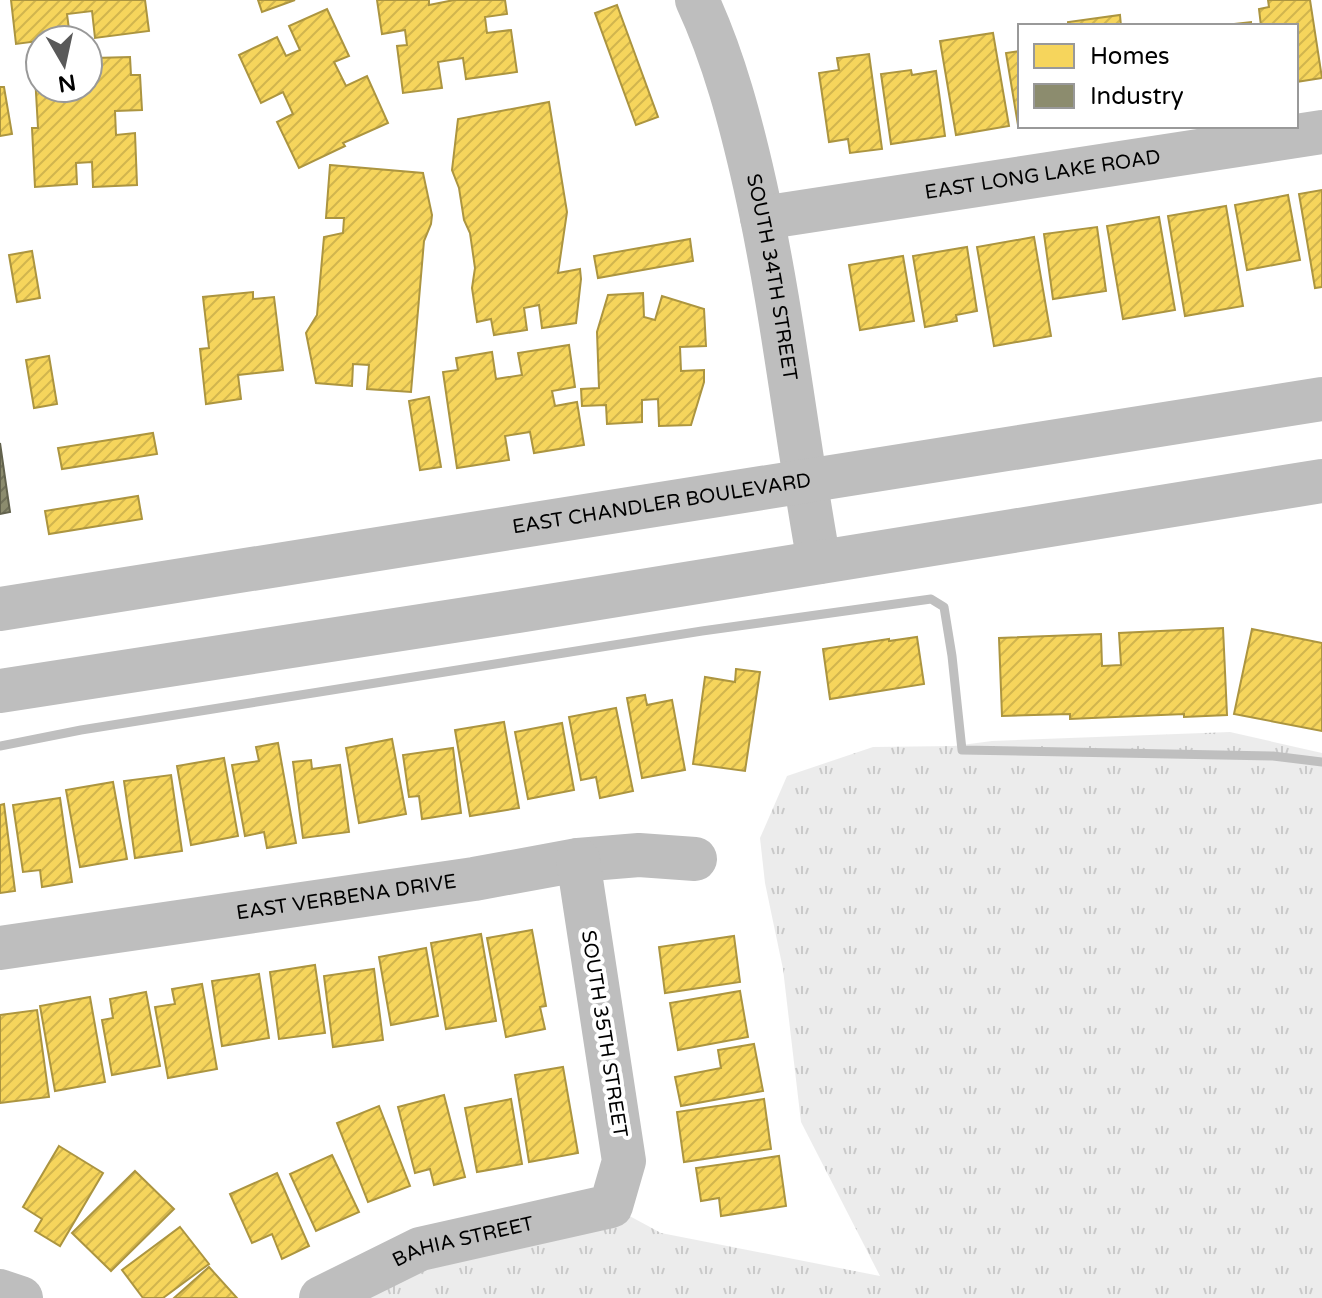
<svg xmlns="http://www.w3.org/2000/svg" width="1322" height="1298" font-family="'Varela Round',sans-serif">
	<defs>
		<pattern id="grass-tufts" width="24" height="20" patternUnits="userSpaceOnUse" patternTransform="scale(2)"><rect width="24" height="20" fill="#ececec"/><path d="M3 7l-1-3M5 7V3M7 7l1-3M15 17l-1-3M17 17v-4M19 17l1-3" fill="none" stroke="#c9c9c9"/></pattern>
		<pattern id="homes-hatch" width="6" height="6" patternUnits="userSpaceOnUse" patternTransform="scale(2)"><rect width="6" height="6" fill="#f6d55c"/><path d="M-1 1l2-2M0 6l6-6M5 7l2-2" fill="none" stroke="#d1b54e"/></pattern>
		<pattern id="industry-hatch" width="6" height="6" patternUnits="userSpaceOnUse" patternTransform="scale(2)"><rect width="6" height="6" fill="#8c8c6e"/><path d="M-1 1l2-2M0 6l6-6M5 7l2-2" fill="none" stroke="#707058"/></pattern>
	</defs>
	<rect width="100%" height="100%" fill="#fff"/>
	<path fill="url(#grass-tufts)" d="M1230 732 1322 753V1298H321L611 1206 661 1233 880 1276 801 1122 783 969 765 883 760 838 787 776 873 747 954 746 992 741Z"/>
	<g fill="url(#homes-hatch)" stroke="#ac9540" stroke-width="2">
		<path d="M11 0H145L149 31 95 38 92 11 67 14 70 37 16 44Z"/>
		<path d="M258 0H295L262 12Z"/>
		<path d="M377 0H429V5L454 0H505L507 14 485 17 487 33 511 30 517 72 466 79 463 58 438 62 442 88 403 93 397 46 407 45 405 30 382 34Z"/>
		<path d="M1268 0H1310L1322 78 1296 82V26H1261L1259 9 1269 7Z"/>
		<path d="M617 5 658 117 636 125 595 13Z"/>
		<path d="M327 9 349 56 334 62 346 86 367 76 388 123 343 143 345 146 299 168 277 122 293 114 283 92 261 103 239 55 277 37 286 56 300 50 289 26Z"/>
		<path d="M1120 15 1121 26H1068V22Z"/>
		<path d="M1251 22V26H1216Z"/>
		<path d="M993 33 1009 126 956 135 940 41Z"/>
		<path d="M1020 51V125H1018L1006 53Z"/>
		<path d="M869 54 882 149 850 153 848 139 829 142 819 73 839 70 837 58Z"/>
		<path d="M130 57 131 75H140L142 110 115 111 116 135 135 133 137 185 93 187 92 162 76 163 77 184 35 187 32 128H38L34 58H40V88H88V80H95L94 58Z"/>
		<path d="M911 70 912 75 936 71 945 136 891 144 881 74Z"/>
		<path d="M0 87H4L12 134 0 136Z"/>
		<path d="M549 102 567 212 558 273 580 269 581 279 576 323 542 328 539 305 524 308 527 330 494 335 491 319 477 322 472 288 475 268 470 233 464 220 459 188 452 170 458 119Z"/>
		<path d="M330 165 423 173 432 215 431 224 424 241 411 392 367 389 369 365 353 364 352 386 316 383 306 333 317 315 324 237 343 233 344 218H326Z"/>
		<path d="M1322 190V287L1315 288 1299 194Z"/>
		<path d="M1288 195 1300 260 1247 270 1235 205Z"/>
		<path d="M1226 206 1243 306 1185 316 1168 216Z"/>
		<path d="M1159 217 1175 310 1123 319 1107 226Z"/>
		<path d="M1097 227 1106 291 1053 299 1044 234Z"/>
		<path d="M1034 237 1051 336 994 346 977 247Z"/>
		<path d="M690 239 693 261 598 278 594 256Z"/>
		<path d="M967 247 977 311 956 315 957 321 925 327 913 256Z"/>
		<path d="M32 251 40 298 17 302 9 255Z"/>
		<path d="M903 256 914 321 860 330 849 265Z"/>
		<path d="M253 292V299L274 297 283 370 238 375 241 399 206 404 200 349 209 348 203 297Z"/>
		<path d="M643 293 644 317 655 320 662 296 704 309 706 346 680 347 681 371 704 370V382L691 425 659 426 658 399 642 400V422L607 424 606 405 582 406 581 389 599 388 597 332 608 295Z"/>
		<path d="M569 345 575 387 552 391 555 406 577 402 584 445 534 453 530 432 505 436 509 460 457 468 443 372 458 370 456 358 492 352 496 379 522 375 518 353Z"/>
		<path d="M49 356 57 404 34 408 26 360Z"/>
		<path d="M429 397 441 467 420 470 409 401Z"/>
		<path d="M153 433 157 454 62 469 58 448Z"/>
		<path d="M138 496 142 519 49 534 45 511Z"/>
		<path d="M1223 628 1227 715 1184 717V714L1070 719V714L1002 716 999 638 1101 634 1102 666 1121 665 1119 633Z"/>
		<path d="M1252 629 1322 643V731L1234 714Z"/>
		<path d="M917 637 924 684 830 699 823 649 889 639V641Z"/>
		<path d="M736 669 760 672 745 771 693 764 705 677 735 682Z"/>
		<path d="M645 695 647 705 672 700 685 770 642 778 627 698Z"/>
		<path d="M616 708 633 791 600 798 596 777 581 780 569 717Z"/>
		<path d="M504 722 519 808 470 816 455 730Z"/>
		<path d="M562 723 574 790 528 799 515 732Z"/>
		<path d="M392 739 406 814 359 823 346 748Z"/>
		<path d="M278 743 296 843 267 848 264 832 245 836 232 765 259 761 256 747Z"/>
		<path d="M453 748 461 813 422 819 419 796 409 797 403 755Z"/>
		<path d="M224 758 238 836 191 845 177 766Z"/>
		<path d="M311 760 312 769 340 765 349 832 303 838 293 762Z"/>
		<path d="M171 775 182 851 135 858 124 781Z"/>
		<path d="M113 782 127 859 80 867 66 790Z"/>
		<path d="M60 798 72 882 42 887 40 870 23 872 13 805Z"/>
		<path d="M4 804 15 891 0 893V805Z"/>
		<path d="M532 930 546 1006 540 1007 545 1029 506 1037 487 938Z"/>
		<path d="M481 934 496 1021 446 1029 431 943Z"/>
		<path d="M734 936 740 982 665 993 659 947Z"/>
		<path d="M426 948 438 1016 391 1025 379 957Z"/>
		<path d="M315 965 325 1033 279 1039 270 972Z"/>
		<path d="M374 969 383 1040 333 1047 324 976Z"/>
		<path d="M259 974 269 1038 222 1046 212 981Z"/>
		<path d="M202 984 217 1069 168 1078 155 1007 175 1004 172 989Z"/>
		<path d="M740 991 748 1037 678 1050 670 1003Z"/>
		<path d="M146 992 160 1066 112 1075 102 1020 113 1018 110 999Z"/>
		<path d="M90 997 105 1082 55 1091 40 1006Z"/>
		<path d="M37 1010 49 1097 0 1103V1015Z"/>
		<path d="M754 1044 763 1091 681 1106 675 1077 721 1068 718 1050Z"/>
		<path d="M563 1067 578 1153 529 1162 515 1075Z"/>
		<path d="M444 1095 465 1177 434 1185 430 1169 415 1173 398 1107Z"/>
		<path d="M511 1099 522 1164 477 1172 465 1108Z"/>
		<path d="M764 1099 771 1149 684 1162 677 1112Z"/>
		<path d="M379 1106 410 1186 368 1202 337 1123Z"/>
		<path d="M59 1146 103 1173 60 1246 35 1231 42 1219 23 1207Z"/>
		<path d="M332 1155 359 1212 316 1231 290 1174Z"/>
		<path d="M779 1156 786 1206 721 1216 719 1198 701 1201 696 1168Z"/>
		<path d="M135 1171 174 1209 111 1271 72 1233Z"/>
		<path d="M277 1173 309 1246 282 1259 272 1234 252 1243 230 1194Z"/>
		<path d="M180 1227 209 1264 163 1298H143L122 1270Z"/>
		<path d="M209 1267 237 1298H174Z"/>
	</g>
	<path fill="url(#industry-hatch)" stroke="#62624d" stroke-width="2" d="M0 443 10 512 0 514Z"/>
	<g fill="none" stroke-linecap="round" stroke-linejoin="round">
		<path stroke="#bfbfbf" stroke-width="9" d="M0 746 81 730 702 631 931 599 944 607 952 656 962 750 1273 756 1322 762"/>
		<g stroke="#bebebe" stroke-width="44">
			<path id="s1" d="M697 0C724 58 741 123 755 185 783 310 796 436 819 562"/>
			<path id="s2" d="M762 218 1322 132"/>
			<path id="s3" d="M0 948 474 879 578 860 639 855 695 859"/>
			<path d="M0 1291 21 1298"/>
			<path id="s4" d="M321 1298 420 1249 611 1206 624 1161 578 860"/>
		</g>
		<g stroke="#bebebe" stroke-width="44">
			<path id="s5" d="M0 609 1322 399"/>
			<path d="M0 691 518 611 1322 481"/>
		</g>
	</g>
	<g text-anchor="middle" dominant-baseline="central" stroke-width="8" stroke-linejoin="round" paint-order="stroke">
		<g font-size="20" fill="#000" stroke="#fff">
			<text stroke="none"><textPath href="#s2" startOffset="284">EAST LONG LAKE ROAD</textPath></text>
			<text stroke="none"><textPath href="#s1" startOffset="288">SOUTH 34TH STREET</textPath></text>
			<text stroke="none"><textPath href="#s5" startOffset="670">EAST CHANDLER BOULEVARD</textPath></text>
			<text stroke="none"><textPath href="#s3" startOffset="350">EAST VERBENA DRIVE</textPath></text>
			<text transform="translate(604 1034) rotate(81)">SOUTH 35TH STREET</text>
			<text stroke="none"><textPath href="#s4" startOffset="154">BAHIA STREET</textPath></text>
		</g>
	</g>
	<rect x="1018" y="24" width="280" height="104" fill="#ffffff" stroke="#999999" stroke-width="2"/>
	<rect x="1034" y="44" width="40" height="24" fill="#f6d55c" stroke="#999999" stroke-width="2"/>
	<text x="1090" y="64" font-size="24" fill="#000000">Homes</text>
	<rect x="1034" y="84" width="40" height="24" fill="#8c8c6e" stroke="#999999" stroke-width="2"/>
	<text x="1090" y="104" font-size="24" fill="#000000">Industry</text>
	<g transform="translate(64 64) rotate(171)"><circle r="38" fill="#ffffff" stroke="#999999" stroke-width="2"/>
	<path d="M0-6L14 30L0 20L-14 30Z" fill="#595959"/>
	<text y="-12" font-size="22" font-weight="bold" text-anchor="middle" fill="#000000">N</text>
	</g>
</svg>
